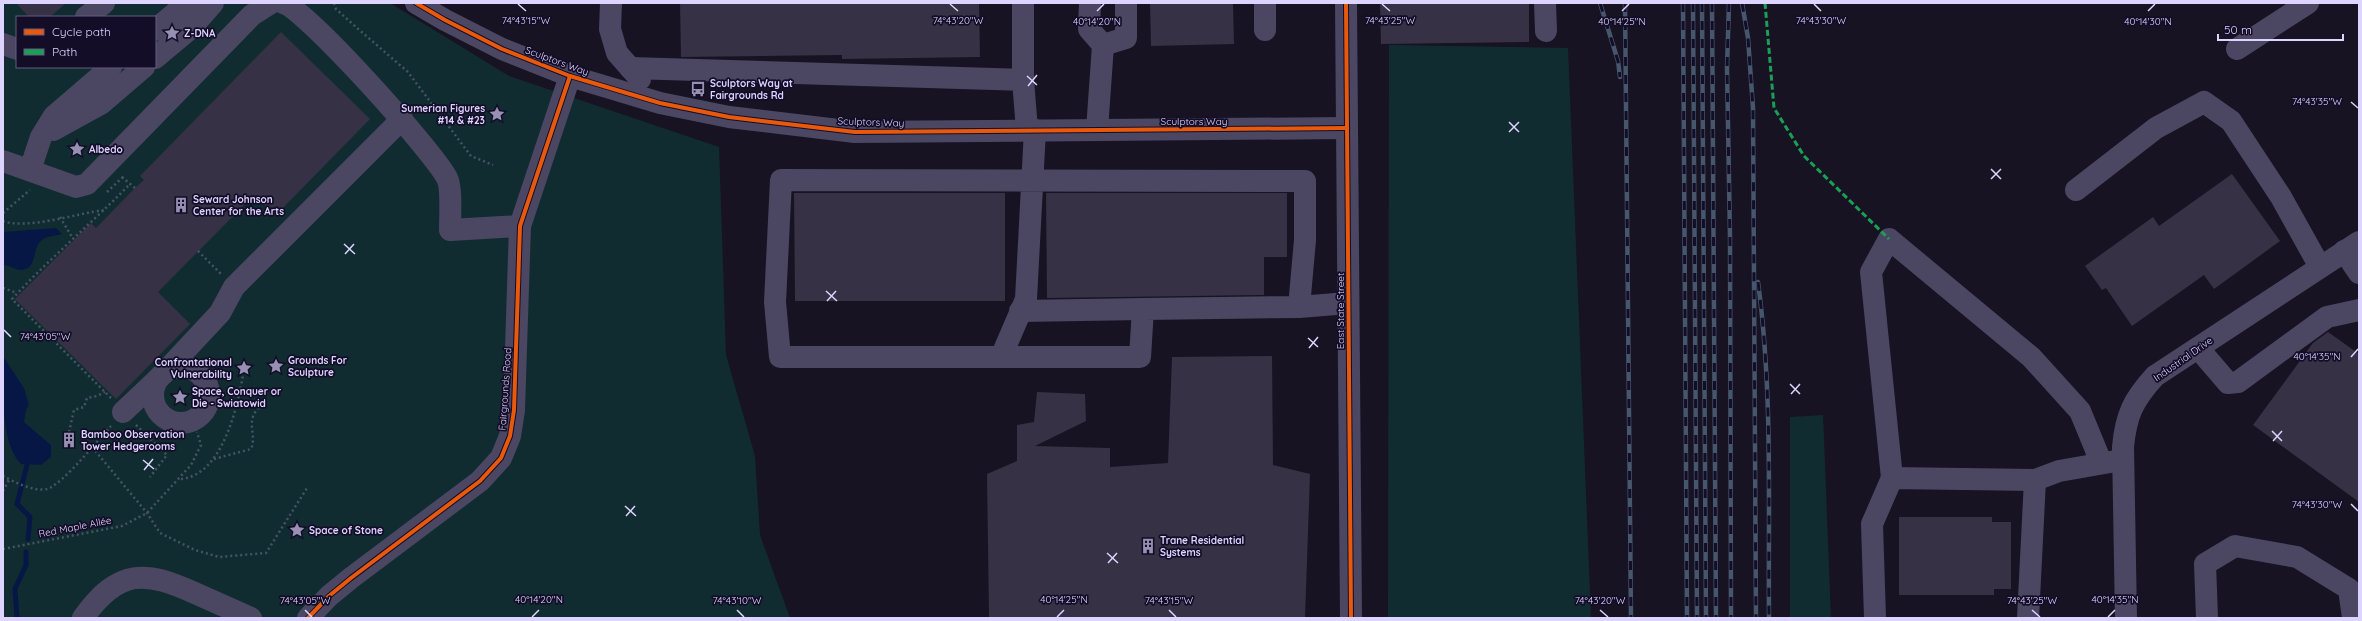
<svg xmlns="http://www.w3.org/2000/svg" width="2362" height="621" font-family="Quicksand,sans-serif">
	<rect width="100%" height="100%" fill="#171322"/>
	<g fill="#112c31" fill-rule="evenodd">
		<path d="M3 3H390L509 76 719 147 726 355 755 456 760 535 790 618H3ZM17 17H155V67H17Z"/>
		<path d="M1389 45 1568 48 1591 618H1388Z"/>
		<path d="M1823 415 1831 618H1790V417Z"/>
	</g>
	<g fill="#071745">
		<path d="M56 228 62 234C55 236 46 236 41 241 32 248 38 269 21 270 15 270 9 265 3 265V232Z"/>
		<path d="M3 356 24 388 29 405 26 410 24 422 51 445V457L41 465 21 464C0 443 3 387 3 356Z"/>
	</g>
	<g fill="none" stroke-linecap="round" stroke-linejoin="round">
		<g stroke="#071745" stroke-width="5">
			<path d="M27 465 17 504 30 517 28 539"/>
			<path d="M17 618 15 589 26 565V552"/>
		</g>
	</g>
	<g fill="#363144">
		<path d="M16 3H66L50 17H29Z"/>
		<path d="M680 3H979L980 57 842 59V55L681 57Z"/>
		<path d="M1150 3H1233L1234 44 1151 46Z"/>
		<path d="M1380 3H1529V42L1381 44Z"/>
		<path d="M281 32 370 119 275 216 254 195 158 292 190 324 116 399 15 299 91 223 96 228 135 188 144 180 140 176Z"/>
		<path d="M2232 174 2280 241 2214 289 2204 275 2132 326 2106 288 2102 290 2085 266 2153 217 2159 226Z"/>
		<path d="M794 193H1005V301H795Z"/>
		<path d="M1046 193H1287V257H1264V295L1047 298Z"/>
		<path d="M2328 332 2359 354V502L2253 425 2313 343Z"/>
		<path d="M1272 356 1273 465 1310 474 1305 618H989L987 474 1017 461V425L1034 422 1037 392 1085 394 1086 421 1035 446 1110 448V467L1168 463 1172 357Z"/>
		<path d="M1899 517H1992V522H2011V589H1994V595H1899Z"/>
	</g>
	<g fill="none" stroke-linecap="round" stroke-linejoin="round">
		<g stroke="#465364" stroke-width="2.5" stroke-dasharray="2 3" stroke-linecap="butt">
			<path d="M334 3 336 9 357 28 408 72 471 156 493 165"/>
			<path d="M122 177 135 188"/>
			<path d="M107 192 123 177"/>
			<path d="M3 213 30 190"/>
			<path d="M60 217 72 237"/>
			<path d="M3 221C27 230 78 213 105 210"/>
			<path d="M198 251 221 274"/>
			<path d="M3 288 17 293"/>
			<path d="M111 398 12 299C50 258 92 223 130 184"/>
			<path d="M136 425 167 455 150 477"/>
			<path d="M69 432 74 410 84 407 87 398 97 396 105 392"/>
			<path d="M92 447 147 513 160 533 195 550 219 557 266 553 307 488"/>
			<path d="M214 459 251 449C258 434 242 418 264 404"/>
			<path d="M3 476C14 482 34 492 47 489 62 485 99 439 111 426"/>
			<path d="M181 479C222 475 237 409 243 375"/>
			<path d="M3 491 9 480"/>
			<path d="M3 549 122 526 147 513 191 465 201 445 197 432"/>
		</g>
		<g stroke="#4b4763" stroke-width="22">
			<path d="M283 3C305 8 434 152 447 178 452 187 450 218 450 230L520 226"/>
			<path d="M416 3 445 20 502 49 570 76 660 103 729 117 855 132 1347 128"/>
			<path d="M611 3 610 29 617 53 640 79"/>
			<path d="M1090 3 1089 29 1103 45 1097 130"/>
			<path d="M1265 3V30"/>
			<path d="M1346 3 1351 618"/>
			<path d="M1545 3 1546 31"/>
			<path d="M86 17 104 3"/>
			<path d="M155 30 187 3"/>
			<path d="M3 44 17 49"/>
			<path d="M1103 45 1126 38V3"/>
			<path d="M2237 49 2308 3"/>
			<path d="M155 58 192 27 213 3"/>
			<path d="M630 68 1023 80 1027 130"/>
			<path d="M1023 80V3"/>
			<path d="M53 130 102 103 144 67"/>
			<path d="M3 161 76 187 87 184 252 15 271 3"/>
			<path d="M30 170 41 137 54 116 111 67"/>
			<path d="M2076 190 2156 128 2204 102 2231 121 2281 197 2320 267"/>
			<path d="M2344 251 2359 273"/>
			<path d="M1299 307 1348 303"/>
			<path d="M1020 311 1143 309"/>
			<path d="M2198 348 2228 383 2238 382 2327 317 2359 310"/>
			<path d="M1001 357H780L775 302 781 180 1305 181V240L1299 307 1143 309 1140 357H1001L1026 299 1035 130"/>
			<circle cx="181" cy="395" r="28"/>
			<path d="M163 374 220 313 234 287 402 119"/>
			<path d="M123 412 159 378"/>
			<path d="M1892 478 1871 272 1889 239 2031 357 2080 411 2101 462"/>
			<path d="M83 618C119 568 145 570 197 594 215 602 233 610 251 618"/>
			<path d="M308 618 329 596 351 578 480 481 501 458 510 436 514 410 520 226 570 76"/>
			<path d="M1875 618 1872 524 1892 478 2035 480 2059 471 2116 461"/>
			<path d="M2028 618 2035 480"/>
			<path d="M2126 618 2123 447C2126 415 2133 400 2155 376L2359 242"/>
			<path d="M2207 618 2205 564 2235 546 2297 557 2349 589 2353 618"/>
		</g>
		<defs>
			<g id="rail">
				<path d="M1600 3 1618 61 1620 77"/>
				<path d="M1625 3 1631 618"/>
				<path d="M1683 3 1687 618"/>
				<path d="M1693 3 1697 618"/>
				<path d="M1702 3 1706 618"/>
				<path d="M1712 3 1716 618"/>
				<path d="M1729 3 1727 68 1730 237 1731 618"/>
				<path d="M1742 3 1748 38 1753 108 1756 618"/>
				<path d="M1758 282C1773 393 1768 507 1769 618"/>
			</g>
		</defs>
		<use href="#rail" stroke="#45566d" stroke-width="4.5"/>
		<use href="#rail" stroke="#140d28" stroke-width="3" stroke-dasharray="9" stroke-linecap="butt"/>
		<path stroke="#1a9f57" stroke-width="3" stroke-dasharray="6 3" stroke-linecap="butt" d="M1765 3 1774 108 1804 156 1889 239"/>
		<defs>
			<g id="cycleway">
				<path d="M416 3 445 20 502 49 570 76 660 103 729 117 855 132 1347 128"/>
				<path d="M1346 3 1351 618"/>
				<path d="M308 618 329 596 351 578 480 481 501 458 510 436 514 410 520 226 570 76"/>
			</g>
		</defs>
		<use href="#cycleway" stroke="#140d28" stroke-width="6"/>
		<use href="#cycleway" stroke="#e8590c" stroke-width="4"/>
	</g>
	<path fill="none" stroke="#ddd4ff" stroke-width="1.5" d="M518 4 526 11M950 4 958 11M1382 4 1390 11M1814 4 1821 11M1097 11 1104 4M1622 11 1629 4M2148 11 2155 4M1027 76 1037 85M1028 86 1037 75M2351 102 2358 108M1509 122 1519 132M1509 132 1519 122M1991 169 2001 179M1991 179 2001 169M344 244 355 254M345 254 354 244M826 291 837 301M827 301 836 291M4 330 11 337M1308 338 1318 347M1309 348 1318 337M2351 357 2358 349M1790 384 1800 394M1791 394 1800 384M2272 431 2282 441M2273 441 2282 431M143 460 154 469M144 470 153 459M2351 504 2358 511M625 506 636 516M626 516 635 506M1107 553 1118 563M1108 563 1117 553M305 610 312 617M737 610 744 617M1169 610 1176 617M1600 610 1608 617M2032 610 2040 617M532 617 539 610M1057 617 1064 610M2108 617 2115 610"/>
	<defs>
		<symbol id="sight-bare" viewBox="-9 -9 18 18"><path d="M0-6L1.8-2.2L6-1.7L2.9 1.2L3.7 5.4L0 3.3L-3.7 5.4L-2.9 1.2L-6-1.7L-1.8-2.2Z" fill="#9890b2" stroke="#140d28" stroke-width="2.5" paint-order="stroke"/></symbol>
		<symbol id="bus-bare" viewBox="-9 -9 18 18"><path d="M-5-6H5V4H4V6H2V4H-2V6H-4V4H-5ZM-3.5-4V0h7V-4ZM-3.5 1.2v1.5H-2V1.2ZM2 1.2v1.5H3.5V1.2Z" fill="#9890b2" stroke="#140d28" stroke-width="2.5" paint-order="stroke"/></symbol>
		<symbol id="building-bare" viewBox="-9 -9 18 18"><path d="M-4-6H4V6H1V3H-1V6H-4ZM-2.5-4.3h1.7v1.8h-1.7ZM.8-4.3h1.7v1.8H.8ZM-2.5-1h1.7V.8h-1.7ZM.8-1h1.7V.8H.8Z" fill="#9890b2" stroke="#140d28" stroke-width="2.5" paint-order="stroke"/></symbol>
	</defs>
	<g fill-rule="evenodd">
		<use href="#sight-bare" x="161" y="22" width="22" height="22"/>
		<use href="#bus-bare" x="687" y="78" width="22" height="22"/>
		<use href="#sight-bare" x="486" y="103" width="22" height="22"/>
		<use href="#sight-bare" x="66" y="138" width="22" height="22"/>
		<use href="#building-bare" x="170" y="194" width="22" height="22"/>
		<use href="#sight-bare" x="265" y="355" width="22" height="22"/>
		<use href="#sight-bare" x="233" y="357" width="22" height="22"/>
		<use href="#sight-bare" x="169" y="386" width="22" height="22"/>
		<use href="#building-bare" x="58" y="429" width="22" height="22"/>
		<use href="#sight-bare" x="286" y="519" width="22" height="22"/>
		<use href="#building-bare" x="1137" y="535" width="22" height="22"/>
	</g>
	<g text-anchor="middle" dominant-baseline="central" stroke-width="3.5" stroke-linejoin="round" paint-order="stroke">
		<g font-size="10" font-weight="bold" fill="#ddd4ff" stroke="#140d28" text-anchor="start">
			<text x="184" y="33">Z-DNA</text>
			<text x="710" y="83">Sculptors Way at<tspan x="710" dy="12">Fairgrounds Rd</tspan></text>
			<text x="485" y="108" text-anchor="end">Sumerian Figures<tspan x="485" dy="12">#14 &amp; #23</tspan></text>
			<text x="89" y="149">Albedo</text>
			<text x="193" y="199">Seward Johnson<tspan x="193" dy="12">Center for the Arts</tspan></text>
			<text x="288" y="360">Grounds For<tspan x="288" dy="12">Sculpture</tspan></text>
			<text x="232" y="362" text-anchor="end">Confrontational<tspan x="232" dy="12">Vulnerability</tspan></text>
			<text x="192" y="391">Space, Conquer or<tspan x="192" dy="12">Die - Swiatowid</tspan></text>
			<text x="81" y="434">Bamboo Observation<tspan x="81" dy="12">Tower Hedgerooms</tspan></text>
			<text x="309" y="530">Space of Stone</text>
			<text x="1160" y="540">Trane Residential<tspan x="1160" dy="12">Systems</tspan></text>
		</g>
		<g font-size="10" fill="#ddd4ff" stroke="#140d28">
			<text transform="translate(557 61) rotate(20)">Sculptors Way</text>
			<text x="1194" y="121">Sculptors Way</text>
			<text transform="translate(871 122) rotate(2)">Sculptors Way</text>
			<text transform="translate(1340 311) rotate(-90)">East State Street</text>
			<text transform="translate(2183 359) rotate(-35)">Industrial Drive</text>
			<text transform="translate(505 389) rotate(-86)">Fairgrounds Road</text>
			<text transform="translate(75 527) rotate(-11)">Red Maple Allée</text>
		</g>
	</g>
	<g font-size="10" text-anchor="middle" fill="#ddd4ff" stroke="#140d28" stroke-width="3.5" stroke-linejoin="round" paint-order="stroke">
		<text x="1390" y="24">74°43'25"W</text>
		<text x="526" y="24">74°43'15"W</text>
		<text x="958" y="24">74°43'20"W</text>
		<text x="1821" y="24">74°43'30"W</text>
		<text x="1097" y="25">40°14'20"N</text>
		<text x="1622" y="25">40°14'25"N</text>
		<text x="2148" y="25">40°14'30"N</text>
		<text x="2317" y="105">74°43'35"W</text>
		<text x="45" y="340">74°43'05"W</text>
		<text x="2317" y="360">40°14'35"N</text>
		<text x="2317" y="508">74°43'30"W</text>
		<text x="539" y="603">40°14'20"N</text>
		<text x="1064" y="603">40°14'25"N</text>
		<text x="2115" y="603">40°14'35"N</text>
		<text x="305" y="604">74°43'05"W</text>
		<text x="737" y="604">74°43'10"W</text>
		<text x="1169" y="604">74°43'15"W</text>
		<text x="1600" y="604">74°43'20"W</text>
		<text x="2032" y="604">74°43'25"W</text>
	</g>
	<rect width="2362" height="621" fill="none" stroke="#ddd4ff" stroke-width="8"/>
	<rect x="16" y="16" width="140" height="52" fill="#140d28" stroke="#645d7e"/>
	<rect x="24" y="29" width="20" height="6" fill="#e8590c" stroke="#645d7e"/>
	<text x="52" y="36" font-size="12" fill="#ddd4ff">Cycle path</text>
	<rect x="24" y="49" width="20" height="6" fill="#1a9f57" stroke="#645d7e"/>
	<text x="52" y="56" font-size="12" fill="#ddd4ff">Path</text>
	<path d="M2218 34v6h125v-6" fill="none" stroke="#ddd4ff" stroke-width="2"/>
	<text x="2224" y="34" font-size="12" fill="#ddd4ff" stroke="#140d28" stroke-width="3" paint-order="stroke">50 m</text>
</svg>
